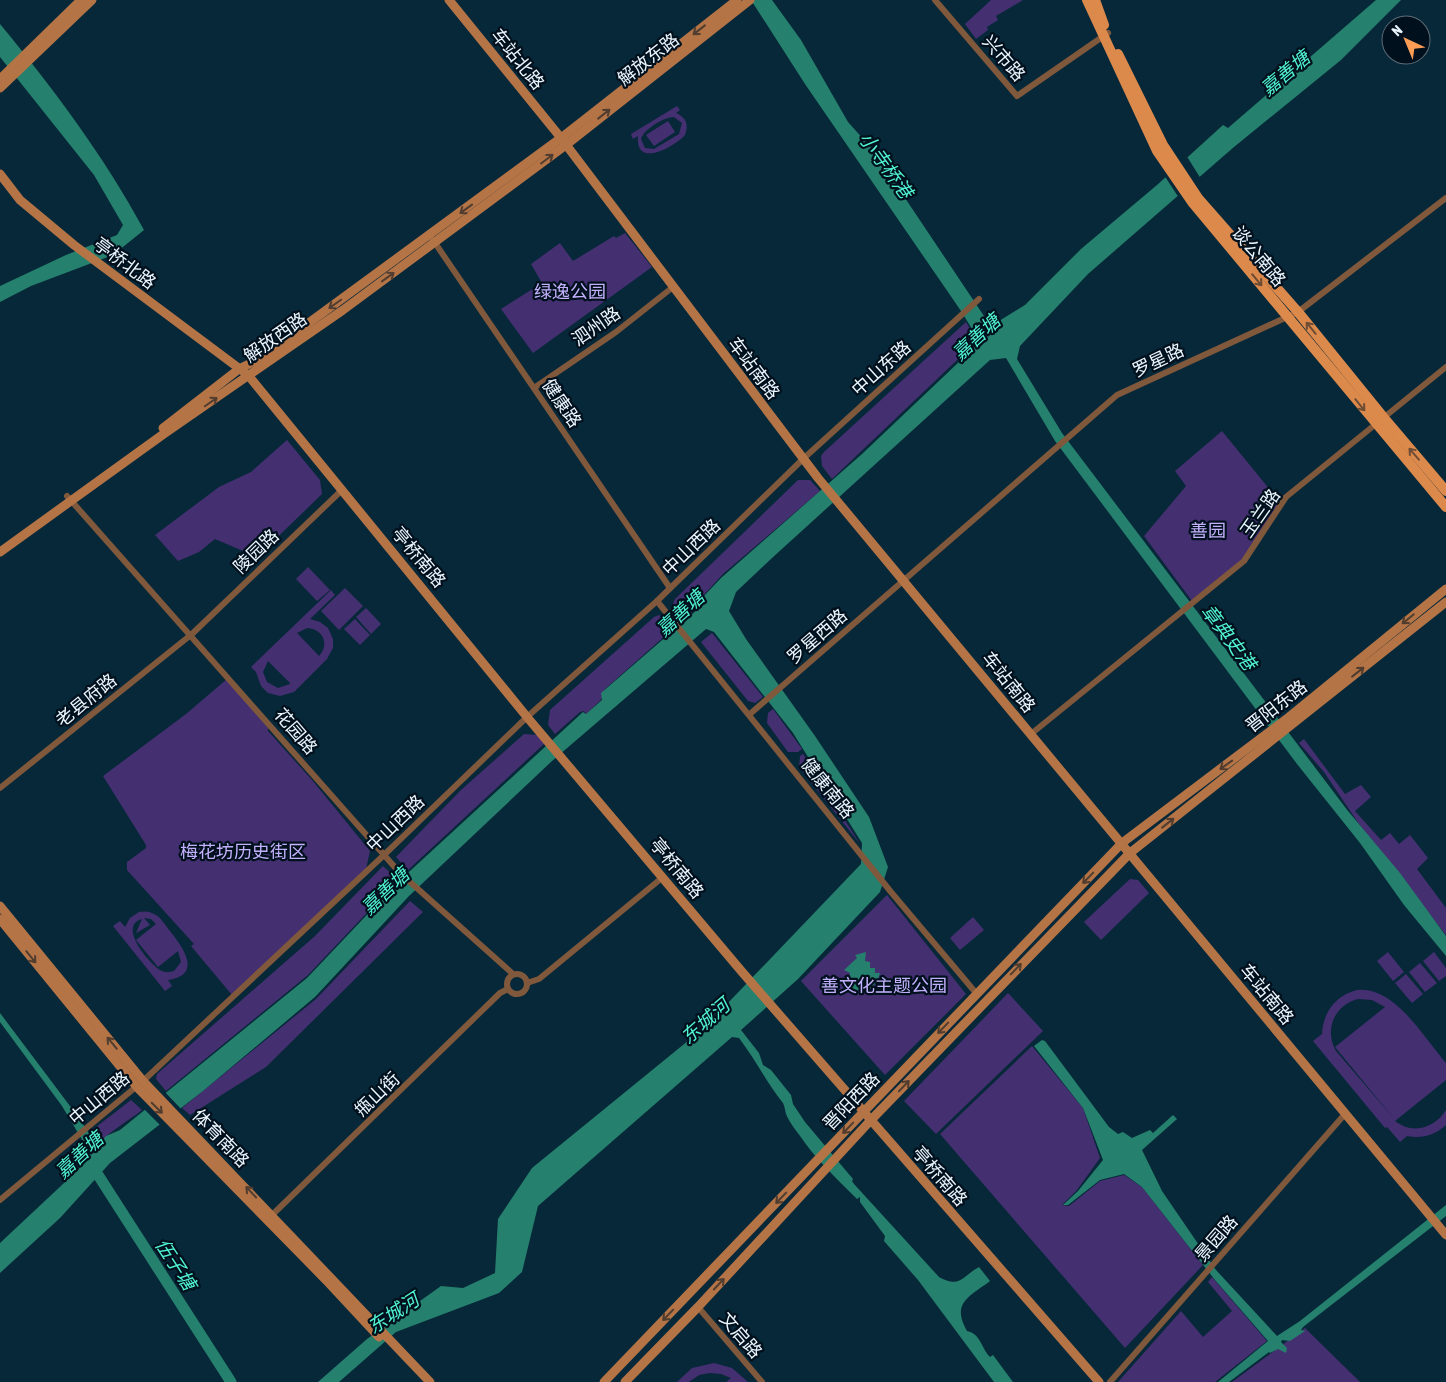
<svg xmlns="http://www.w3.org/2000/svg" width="1446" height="1382" font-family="'Asap Condensed','Noto Sans SC',sans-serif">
	<rect width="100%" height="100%" fill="#072839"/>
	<g fill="#442f71" fill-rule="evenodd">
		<path d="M991 0H1023L996 16 998 20 987 27 988 30 976 39 965 24Z"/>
		<path d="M677 106 680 110 676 113C686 117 689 125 685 135 674 147 635 169 638 136L633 139 631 134ZM674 117 682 123 679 134 654 149 645 148 641 139C644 129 664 117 674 117Z"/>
		<path d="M668 121 675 132 654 146 646 135Z"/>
		<path d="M625 233 652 267 533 353 501 309 542 283 531 264 560 243 573 261 614 236 616 238Z"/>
		<path d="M966 322 977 341 832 479 822 466 821 456 824 452Z"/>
		<path d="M1222 431 1280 502 1242 560 1192 601 1144 536 1186 486 1175 471Z"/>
		<path d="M287 440 320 480 322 494 257 557 215 539 199 552 178 561 155 535 219 487 251 472Z"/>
		<path d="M798 480H810L820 491 723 574 701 598 702 600 696 609 684 620 672 606 675 599Z"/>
		<path d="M308 567 330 590 317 601 296 579Z"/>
		<path d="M345 588 363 606 339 630 321 611Z"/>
		<path d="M331 590 335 595 310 619 320 622 328 628 333 639V648L327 659 294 692 280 696 268 693 261 686 256 672 251 667ZM307 628C323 629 330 644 319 656L297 633ZM268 661 290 683V684L278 688 267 682 263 672Z"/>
		<path d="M366 608 381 624 371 634 356 617Z"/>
		<path d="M659 615 665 618 674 628 605 689 601 700 586 714 584 711 580 712 555 734 548 725 550 710 654 617Z"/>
		<path d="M355 619 370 635 360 645 344 629Z"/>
		<path d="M712 633 763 697 755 703 748 701 701 642Z"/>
		<path d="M227 679 268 728V731L312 780 370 851 366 869 232 995 191 946 194 944 127 870V862L146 848V845L103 776 186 714Z"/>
		<path d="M773 709 802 749 798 752H788L767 723 768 713Z"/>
		<path d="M524 734 538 735 545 743 408 870 396 857 461 790Z"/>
		<path d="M1304 739 1345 794 1361 785 1371 797 1355 811 1381 840 1390 833 1399 844 1410 835 1428 858 1417 869 1446 908V935L1363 830 1324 772 1299 743Z"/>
		<path d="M803 754 860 844 799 767 800 756Z"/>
		<path d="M383 866 398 880 308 975 166 1091 156 1079 157 1074 315 936Z"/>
		<path d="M1130 879 1138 880 1149 893 1101 940 1084 922Z"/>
		<path d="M887 895 966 994 885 1075 801 981Z"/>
		<path d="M410 901 423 912 266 1067 190 1115 182 1108 316 999Z"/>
		<path d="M139 912C144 911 149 911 154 914 161 917 165 925 170 931 182 946 204 975 168 980L172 986 165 991 113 926 120 921 125 927 130 918ZM144 918 151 919 156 924 136 940 158 967 178 951 181 962 174 971C170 972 167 973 162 971 152 967 116 926 142 919L136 933 150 925Z"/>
		<path d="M973 917 984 930 960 950 950 938Z"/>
		<path d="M1388 952 1404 972 1393 981 1377 961Z"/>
		<path d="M1434 952 1446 968V976L1439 981 1423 961Z"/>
		<path d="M1420 963 1437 983 1425 992 1409 972Z"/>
		<path d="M1406 974 1423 994 1412 1003 1395 983Z"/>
		<path d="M1357 990C1395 986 1424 1038 1446 1063V1080L1395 1121C1413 1135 1435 1128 1446 1110V1125C1435 1135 1422 1139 1407 1136L1400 1142 1387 1127 1385 1128 1313 1041 1322 1034C1323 1012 1336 995 1357 990ZM1358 999 1372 1000 1385 1007 1335 1047 1395 1120 1336 1051C1324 1030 1334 1005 1358 999Z"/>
		<path d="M1008 993 1043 1031 936 1134 904 1101Z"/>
		<path d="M1032 1046 1083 1108 1100 1158 1077 1190 1062 1205 1069 1206 1100 1181 1124 1175 1142 1187 1203 1265 1125 1348 940 1134Z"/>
		<path d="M131 1100 142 1110C127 1122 109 1131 97 1146L87 1134Z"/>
		<path d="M1212 1277 1267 1341 1215 1382H1118L1181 1311 1203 1337 1232 1311 1208 1282Z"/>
		<path d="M1305 1328 1360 1382H1232Z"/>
		<path d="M714 1363 732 1368 748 1382H726L731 1378 721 1374 710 1373 699 1375 689 1382H677L692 1368Z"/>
	</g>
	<g fill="#25806d">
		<path d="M751 0H772L801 40 848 122 882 160 901 192 988 322 999 321 1025 305 1081 249 1157 185 1223 125 1228 128 1376 0H1401L1341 60 1234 147 1088 274 1020 346 1017 359 1062 433 1348 811 1400 873 1446 936V956L1404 905 1360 843 1297 764 1055 441 1006 358 990 360 772 558 736 592 729 611 746 639 815 736 869 817 888 867 880 892 798 979 741 1030 759 1053 763 1065 771 1070 791 1095 793 1104 805 1122 853 1179 852 1181 854 1184 939 1277C961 1289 962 1276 979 1267L990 1281C969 1297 951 1303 967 1331 981 1334 981 1348 990 1357L993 1355 1013 1382H994L918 1280 884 1241 885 1236 860 1202V1197L857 1199C839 1181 820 1163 805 1143 799 1134 790 1124 786 1114 785 1111 785 1107 783 1103 767 1083 755 1059 739 1038L732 1037 538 1206 522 1272 499 1293 396 1332 339 1382H318L367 1339 441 1286 463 1288 495 1273 498 1219 532 1168 705 1027 861 864 862 843 793 733 714 632 706 629 552 761 409 896 315 997 203 1091 110 1163 60 1218 0 1273V1243L79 1169 87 1148 62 1106 0 1022V1013L79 1118 97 1146 106 1136 120 1130 307 978 398 882 583 712 586 714 602 700 601 693 698 609 704 600 702 598 721 578 862 454 980 342 961 311 805 84Z"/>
		<path d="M0 24C53 88 104 156 144 230L113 255 31 286 0 302V286L66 255 117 235 123 225 94 175 0 57Z"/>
		<path d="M866 952 865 961 870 962V968H875V973H880C877 984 869 994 856 990 849 988 855 986 848 985L850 973 844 970 857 958 855 955Z"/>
		<path d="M1042 1040 1045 1041 1109 1127 1118 1134 1123 1132 1132 1138 1150 1130 1153 1133 1173 1115 1177 1119 1142 1150 1162 1191 1216 1270 1277 1336 1300 1321 1446 1205V1216L1303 1327 1301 1330 1305 1331 1290 1341 1282 1340 1281 1342 1287 1348 1286 1353 1278 1349 1270 1353 1269 1352 1229 1382H1218L1268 1341 1215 1280 1142 1187 1124 1174 1100 1180 1068 1205H1063L1078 1191 1103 1160 1083 1108 1034 1046Z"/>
	</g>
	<g fill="#072839">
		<path d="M1186 155 1201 179 1179 198 1164 175Z"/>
		<path d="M164 1091 182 1110 161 1126 143 1108Z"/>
	</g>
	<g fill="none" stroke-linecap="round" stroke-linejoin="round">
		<path stroke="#25806d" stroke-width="11" d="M91 1164 231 1382"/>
		<g stroke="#80583c" stroke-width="6">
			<path d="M935 0 1017 96 1108 33"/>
			<path d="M433 240 670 588"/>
			<path d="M534 388 616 332 673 287"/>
			<path d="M67 496 400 873 513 974"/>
			<path d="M657 601 891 892 976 993"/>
			<path d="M750 714 1117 395 1298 312 1446 198"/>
			<path d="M1031 734 1244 561 1286 497 1446 367"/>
			<path d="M0 788 192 634 342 490"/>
			<circle cx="517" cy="984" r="10"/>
			<path d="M527 983 539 979 663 877"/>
			<path d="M0 1200 143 1081 384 855 527 717 657 601 803 459 979 299"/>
			<path d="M269 1218 500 993 508 989"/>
			<path d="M698 1307 762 1382"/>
			<path d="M1110 1382 1345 1114"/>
		</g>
		<g stroke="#b47446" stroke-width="9">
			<path d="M449 0 561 138 818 478 1446 1235"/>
			<path d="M0 79 81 0"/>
			<path d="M0 88 92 0"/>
			<path d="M0 174 20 200 74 245 248 375 527 717 743 973 1099 1382"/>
			<path d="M163 428 239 369 261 358 561 138 737 0"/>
			<path d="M0 552 165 433 343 310 566 145 750 0"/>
			<path d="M0 906 143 1081 430 1382"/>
			<path d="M0 919 136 1086 326 1280 379 1337"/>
			<path d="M604 1382 1122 843 1289 717 1446 589"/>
			<path d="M625 1382 698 1307 870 1121 1130 853 1446 602"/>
		</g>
		<g stroke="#dc894c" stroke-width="10">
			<path d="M1087 0 1157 151 1192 202 1446 507"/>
			<path d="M1095 0 1104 25"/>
			<path d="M1118 54 1163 145 1198 198 1298 312 1384 418 1446 491"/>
		</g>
	</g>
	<defs><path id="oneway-shaft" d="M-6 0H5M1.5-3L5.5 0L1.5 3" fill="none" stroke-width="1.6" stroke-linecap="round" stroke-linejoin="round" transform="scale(1.25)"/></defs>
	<g stroke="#513d2f">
		<use href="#oneway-shaft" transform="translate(699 30) rotate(142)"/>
		<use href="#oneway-shaft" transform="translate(604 114) rotate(-38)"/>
		<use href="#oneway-shaft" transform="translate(547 159) rotate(-37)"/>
		<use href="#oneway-shaft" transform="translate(466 209) rotate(144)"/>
		<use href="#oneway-shaft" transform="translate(388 277) rotate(-36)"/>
		<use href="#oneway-shaft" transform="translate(335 304) rotate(145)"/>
		<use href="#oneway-shaft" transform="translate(211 402) rotate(-35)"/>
		<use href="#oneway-shaft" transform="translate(1408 619) rotate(141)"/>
		<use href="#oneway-shaft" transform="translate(1358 672) rotate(-38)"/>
		<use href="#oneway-shaft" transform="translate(1226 765) rotate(144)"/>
		<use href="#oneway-shaft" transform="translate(1168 823) rotate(-38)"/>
		<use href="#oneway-shaft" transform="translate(1088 878) rotate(134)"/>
		<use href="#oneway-shaft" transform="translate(31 957) rotate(51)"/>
		<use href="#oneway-shaft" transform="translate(1016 969) rotate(-46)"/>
		<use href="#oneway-shaft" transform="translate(943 1028) rotate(134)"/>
		<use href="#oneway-shaft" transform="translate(112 1043) rotate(-130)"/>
		<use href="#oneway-shaft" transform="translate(904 1086) rotate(-46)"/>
		<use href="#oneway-shaft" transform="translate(157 1108) rotate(45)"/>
		<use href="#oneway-shaft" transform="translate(848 1128) rotate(134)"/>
		<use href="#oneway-shaft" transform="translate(251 1192) rotate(-133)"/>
		<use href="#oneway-shaft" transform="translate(781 1198) rotate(134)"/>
		<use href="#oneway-shaft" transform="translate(719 1284) rotate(-47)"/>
		<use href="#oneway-shaft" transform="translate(668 1315) rotate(134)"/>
	</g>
	<g stroke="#6e4c34">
		<use href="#oneway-shaft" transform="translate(1257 280) rotate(50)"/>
		<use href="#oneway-shaft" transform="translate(1311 328) rotate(-129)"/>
		<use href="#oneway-shaft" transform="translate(1360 405) rotate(51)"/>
		<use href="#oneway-shaft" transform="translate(1414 454) rotate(-131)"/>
	</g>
	<g text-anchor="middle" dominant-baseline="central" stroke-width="4.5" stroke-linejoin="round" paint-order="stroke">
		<g font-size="18" fill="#ebf6fe" stroke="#00101d">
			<text transform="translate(1004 58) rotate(49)">兴市路</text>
			<text transform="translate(518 59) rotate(51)">车站北路</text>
			<text transform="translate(648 59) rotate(-38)">解放东路</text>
			<text transform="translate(1259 256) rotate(50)">谈公南路</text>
			<text transform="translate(125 263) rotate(37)">亭桥北路</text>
			<text transform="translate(596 326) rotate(-35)">泗州路</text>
			<text transform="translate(275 337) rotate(-35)">解放西路</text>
			<text transform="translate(1158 360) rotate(-25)">罗星路</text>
			<text transform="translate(754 368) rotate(53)">车站南路</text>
			<text transform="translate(881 368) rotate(-42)">中山东路</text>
			<text transform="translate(562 403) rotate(56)">健康路</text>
			<text transform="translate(1260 513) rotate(-55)">玉兰路</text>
			<text transform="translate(691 547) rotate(-44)">中山西路</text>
			<text transform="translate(256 551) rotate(-44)">陵园路</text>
			<text transform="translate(419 557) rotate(50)">亭桥南路</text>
			<text transform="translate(817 636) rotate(-41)">罗星西路</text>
			<text transform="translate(1009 682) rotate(51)">车站南路</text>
			<text transform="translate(86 700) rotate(-39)">老县府路</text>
			<text transform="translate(1276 706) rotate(-38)">晋阳东路</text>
			<text transform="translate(296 731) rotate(49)">花园路</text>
			<text transform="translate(828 788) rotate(51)">健康南路</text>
			<text transform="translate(395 823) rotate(-44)">中山西路</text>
			<text transform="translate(677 868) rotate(50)">亭桥南路</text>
			<text transform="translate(1267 994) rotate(50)">车站南路</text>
			<text transform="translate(377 1094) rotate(-44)">甁山街</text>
			<text transform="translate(99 1098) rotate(-40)">中山西路</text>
			<text transform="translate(851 1101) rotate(-46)">晋阳西路</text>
			<text transform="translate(221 1138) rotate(46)">体育南路</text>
			<text transform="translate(940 1176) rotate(49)">亭桥南路</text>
			<text transform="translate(1216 1238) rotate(-49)">景园路</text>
			<text transform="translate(741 1335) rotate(49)">文启路</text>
		</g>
		<g font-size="18" fill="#c3b0fc" stroke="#00101d">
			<text x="570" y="291">绿逸公园</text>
			<text x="1208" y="530">善园</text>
			<text x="243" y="851">梅花坊历史街区</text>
			<text x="884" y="985">善文化主题公园</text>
		</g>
		<g font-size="19" font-style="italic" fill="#51f4d1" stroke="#00101d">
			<text transform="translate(1285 73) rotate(-40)">嘉善塘</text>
			<text transform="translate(886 165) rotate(54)">小寺桥港</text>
			<text transform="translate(976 337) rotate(-43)">嘉善塘</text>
			<text transform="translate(680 613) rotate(-43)">嘉善塘</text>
			<text transform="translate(1229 637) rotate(53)">章典史港</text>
			<text transform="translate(385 891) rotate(-44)">嘉善塘</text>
			<text transform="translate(705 1021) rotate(-41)">东城河</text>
			<text transform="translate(79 1155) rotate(-43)">嘉善塘</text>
			<text transform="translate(176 1264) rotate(57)">伍子塘</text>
			<text transform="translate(393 1313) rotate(-33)">东城河</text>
		</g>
	</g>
	<g transform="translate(1406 40) rotate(316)"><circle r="24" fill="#00101d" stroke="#5e6c77"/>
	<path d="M0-4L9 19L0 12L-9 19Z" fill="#fd9d55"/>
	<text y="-8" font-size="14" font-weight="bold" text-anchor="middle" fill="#ebf6fe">N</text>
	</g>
</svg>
